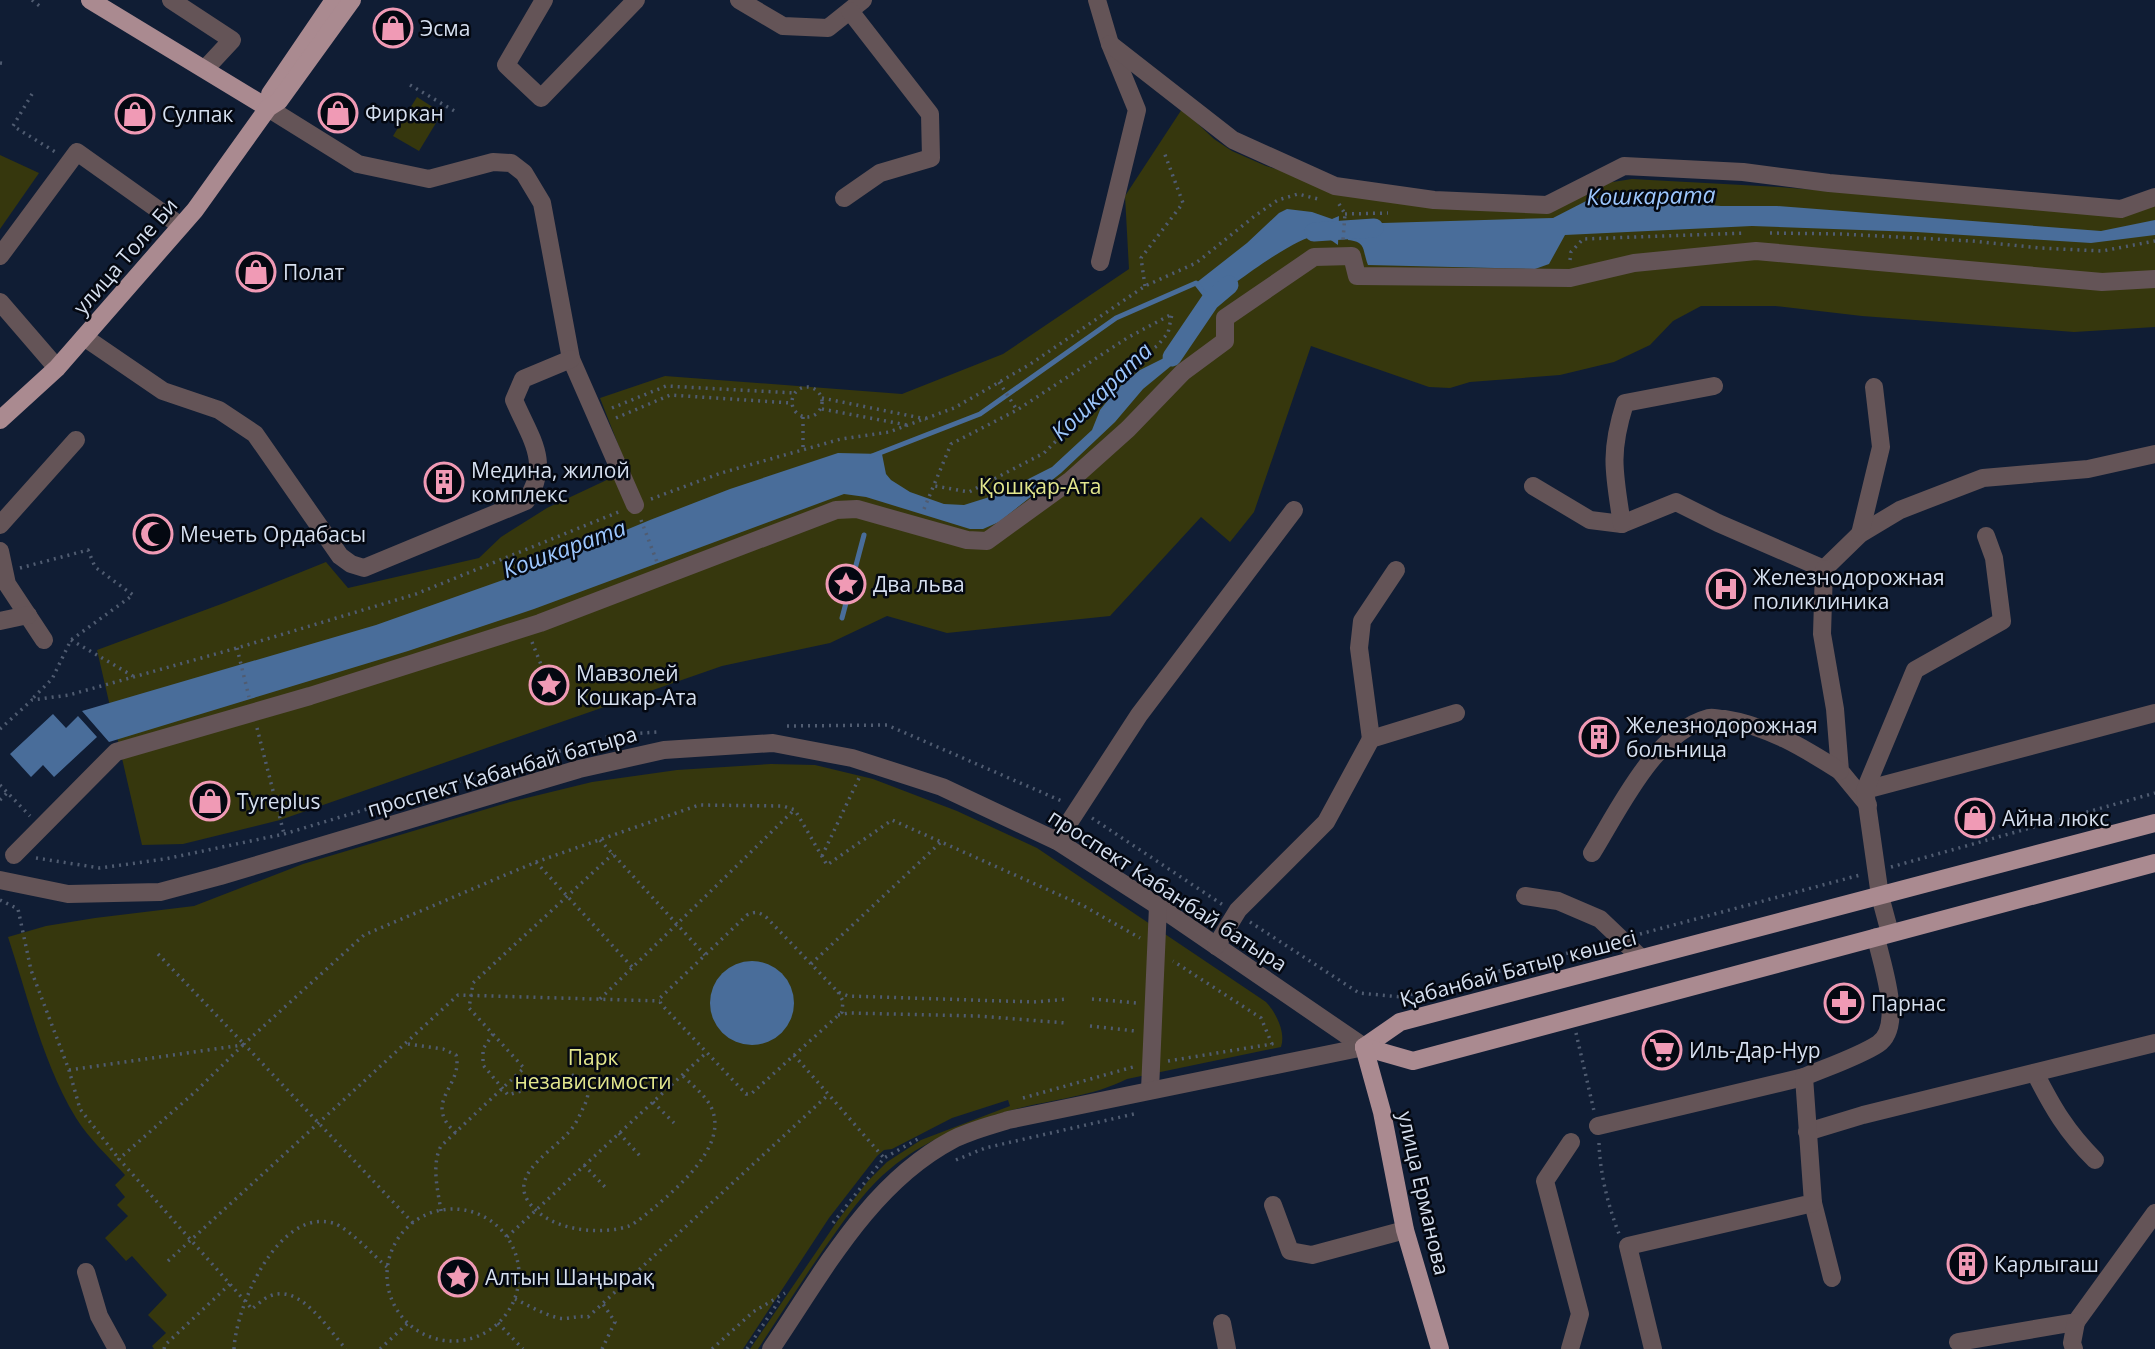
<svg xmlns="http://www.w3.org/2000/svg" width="2155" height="1349" font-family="'Open Sans',sans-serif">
	<rect width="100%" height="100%" fill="#101d34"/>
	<g fill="#36370d">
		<path d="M417 97 442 113 419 151 393 136Z"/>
		<path d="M1182 109 1214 139 1232 151 1266 166 1335 186 1547 205 1593 185 1632 179 1779 187 1991 204 2155 206V327L2074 332 1862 316 1775 306H1701L1673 321 1650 345 1614 362 1560 375 1470 382 1450 388 1429 387 1311 346 1254 512 1230 542 1201 517 1110 616 947 633 887 616 830 643 722 666 280 820 183 844 142 845 97 650 224 603 326 562 348 588 479 558 501 537 547 508 628 470 600 398 665 376 902 394 1003 354 1129 269 1125 196Z"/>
		<path d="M0 155 39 173 0 229Z"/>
		<path d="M771 764 815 765 873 779 957 811 1037 848 1266 1002C1276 1013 1286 1032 1281 1047L1127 1079C1088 1099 1040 1100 999 1114 960 1127 922 1142 890 1169 870 1185 853 1208 838 1229 810 1268 784 1309 758 1349H750L838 1220 868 1181 887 1162 921 1140 1010 1106 1008 1100 952 1118 892 1149 884 1150 877 1156 829 1218 743 1349H154L152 1346 166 1333 148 1315 167 1295 132 1256 126 1261 105 1238 128 1216 117 1205 125 1197 115 1185 125 1175C109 1157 89 1139 76 1118 43 1064 28 997 8 937L46 926 95 918 194 906 303 864 510 802 592 782 677 770Z"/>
	</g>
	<g fill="#496d9a">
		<path d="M1633 196 1667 202 1721 206H1777L2101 231 2155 220V235L2091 243 1916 232 1752 226 1565 235 1549 264 1535 269 1368 265C1362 250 1367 242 1348 240L1349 224 1553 218 1590 199Z"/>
		<path d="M1287 209 1312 212 1332 219 1339 216 1338 245C1331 240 1326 236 1318 236 1296 235 1231 287 1210 301L1196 283 1247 243 1279 213Z"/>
		<path d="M1185 332 1190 342 1182 357 1143 389 1115 422 1061 473 999 522 983 529H970L866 497 844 494 534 609 408 651 109 742 82 711 376 625 520 574 650 520 730 489 838 453 882 454 886 474 891 480 910 492 944 504 964 505 999 494 1052 467 1092 430 1100 410 1117 389 1140 370 1164 358Z"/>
		<path d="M53 714 66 728 78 716 97 737 54 777 43 765 31 777 10 754Z"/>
		<circle cx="752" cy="1003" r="42"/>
	</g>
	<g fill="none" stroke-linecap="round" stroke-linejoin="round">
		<g stroke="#496d9a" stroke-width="5">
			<path d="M872 456 980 414 1116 318 1196 283 1210 301"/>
			<path d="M842 618 864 535"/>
		</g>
		<g stroke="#496d9a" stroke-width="19">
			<path d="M1314 232 1374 228"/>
			<path d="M1172 357 1210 301 1229 285"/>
		</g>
		<g stroke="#505c71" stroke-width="3.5" stroke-dasharray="2 5" stroke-linecap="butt">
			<path d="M32 0 41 7"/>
			<path d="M0 63 6 64"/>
			<path d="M410 85 458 113"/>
			<path d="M32 94 13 126 57 153"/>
			<path d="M1339 204 1345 214 1343 240"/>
			<path d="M1345 214 1388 213"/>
			<path d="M1770 233 1841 234 1972 241 2040 248 2102 251 2155 241"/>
			<path d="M1570 260 1571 252 1583 239 1745 233"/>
			<path d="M1145 286 1141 258 1183 203 1164 152"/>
			<path d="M999 382 1017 410"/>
			<circle cx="807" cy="402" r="15"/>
			<path d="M822 398 926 419"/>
			<path d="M612 408 666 386 795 393"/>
			<path d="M822 409 907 425"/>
			<path d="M803 417V449"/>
			<path d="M616 418 670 395 791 403"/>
			<path d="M651 499 721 473 841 439 889 432 954 408 1029 365 1145 286 1196 263 1256 215 1278 200 1298 194 1318 199"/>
			<path d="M924 509 951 444 1017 410 1127 338 1172 314 1168 333 1157 346 1119 371 1101 389 1069 428 1044 453 969 492 935 486"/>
			<path d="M641 520 657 562"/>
			<path d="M20 568 88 550 95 567 133 595 71 640 52 679 33 698"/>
			<path d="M71 640 133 676"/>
			<path d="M532 642 546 677"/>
			<path d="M237 648 249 697"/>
			<path d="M787 726 887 725 1064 802"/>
			<path d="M257 728 284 834"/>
			<path d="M0 729 32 700 69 695 237 648 416 594 621 511"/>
			<path d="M0 785 30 816"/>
			<path d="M0 800 7 793"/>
			<path d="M1092 818 1223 905"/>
			<path d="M600 840 705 955"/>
			<path d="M822 856 860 776"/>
			<path d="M36 858 100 868 165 859 284 834 613 735 657 732"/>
			<path d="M536 862 633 968"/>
			<path d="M1891 867 2155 793"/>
			<path d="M0 900 18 909 31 970 69 1070 80 1109 119 1159"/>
			<path d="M1250 922 1359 993 1401 997 1602 944"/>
			<path d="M1640 934 1860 875"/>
			<path d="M158 954 244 1044 195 1092 119 1159 252 1309C257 1305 264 1298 270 1296 300 1283 328 1329 346 1349"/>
			<path d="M811 964 941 842"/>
			<path d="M838 992 843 1001 842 1012 751 1094H746L661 1004 659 999 747 915C756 911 759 912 766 917L838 992 848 996 1034 1002 1068 999"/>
			<path d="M600 999 794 810"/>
			<path d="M1092 999 1137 1003"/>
			<path d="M838 1015 849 1013 978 1016 1066 1023"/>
			<path d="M1090 1026 1135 1031"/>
			<path d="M1576 1033 1594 1111"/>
			<path d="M493 1034 483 1049V1065L508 1095 574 1075C577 1078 583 1082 586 1086 590 1092 587 1100 584 1106 580 1115 575 1126 568 1133 548 1155 500 1180 538 1212 560 1231 602 1235 629 1226 638 1222 647 1213 655 1207 678 1187 725 1148 713 1112 709 1098 692 1085 682 1075"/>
			<path d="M408 1044 443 1049 456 1055C464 1086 421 1102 456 1133"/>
			<path d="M794 1055 884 1158"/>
			<path d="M1168 1061 1272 1044 1261 1018 1173 961"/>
			<path d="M69 1070 243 1045"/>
			<path d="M1023 1098 1133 1067"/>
			<path d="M653 1102 674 1123"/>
			<path d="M619 1133 641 1157"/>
			<path d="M1599 1143C1600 1174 1608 1205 1619 1234"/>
			<path d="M956 1160 985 1148 1134 1114"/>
			<path d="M584 1165 606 1188"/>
			<circle cx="453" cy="1275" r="66"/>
			<path d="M441 1211C438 1191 431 1165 441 1146L524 1068 469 1008 473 983 613 854"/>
			<path d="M413 1223 244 1044 364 935 536 862 699 805 783 806 795 810 827 865 892 820 1082 905 1140 938"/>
			<path d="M833 1223 884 1158 918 1139"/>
			<path d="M507 1237 706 1053"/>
			<path d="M168 1261 458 995 660 1001"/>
			<path d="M515 1299C528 1305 544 1315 559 1318 569 1320 576 1315 588 1317L829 1094"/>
			<path d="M498 1323 523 1349"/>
			<path d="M164 1349 165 1345 230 1284"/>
			<path d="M234 1349C236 1306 278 1208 333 1223 349 1228 374 1256 387 1267"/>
			<path d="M380 1349 408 1323"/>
			<path d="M602 1349 615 1322 603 1304"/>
			<path d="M712 1349 753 1312 785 1293"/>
			<path d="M747 1349 779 1301"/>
		</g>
		<g stroke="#645457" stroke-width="18">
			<path d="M171 0 232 40 205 69"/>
			<path d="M544 0 506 65 541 98 636 0"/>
			<path d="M739 0 783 26 828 28 863 0"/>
			<path d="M1097 0 1110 44 1137 110 1100 262"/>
			<path d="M1110 44 1233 140 1335 186 1434 200 1547 205 1624 166 1743 172 1829 183 2121 209 2155 197"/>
			<path d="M268 108 358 164 429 179 493 162 511 163 524 173 542 203 571 359 635 505"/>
			<path d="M844 198 880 173 931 158 930 114 850 11"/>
			<path d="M0 256 77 152 181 226"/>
			<path d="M0 302 57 368"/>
			<path d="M84 337 163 391 219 410 255 434 340 556 351 564 364 568 526 501C552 462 530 438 514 400L523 379 571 359"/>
			<path d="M1533 486 1590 520 1622 524 1676 502 1718 523 1824 569 1860 534 1900 510 1983 478 2088 469 2155 454"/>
			<path d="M1622 524C1614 473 1609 453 1625 403L1714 386"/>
			<path d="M0 525 76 440"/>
			<path d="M1860 534 1881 447 1874 387"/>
			<path d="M0 551 7 584 44 640"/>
			<path d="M1824 569 1822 634 1835 709 1840 771 1868 805"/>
			<path d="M0 621 28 615"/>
			<path d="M1371 739 1359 648 1362 621 1396 570"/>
			<path d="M1865 790 2155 713"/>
			<path d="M1057 841 1139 715 1294 510"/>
			<path d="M1592 853C1620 808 1654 733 1709 718 1713 717 1719 719 1724 719 1768 726 1804 748 1840 771"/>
			<path d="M14 855 116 752 310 696 540 623 836 510 857 509 967 540 987 541 1071 480 1128 429 1183 372 1225 341V318L1314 257 1352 256 1357 276 1570 278 1634 263 1756 251 2102 282 2155 279"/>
			<path d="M0 880 68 894 160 892 220 876 579 769 664 750 773 743 852 758 942 787 1057 841 1158 906 1364 1047"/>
			<path d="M1525 896 1558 901 1600 919 1641 958"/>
			<path d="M1890 933 1880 896 1865 790 1915 670 2002 621 1994 558 1986 536"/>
			<path d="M1216 946 1238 910 1326 822 1371 739 1456 713"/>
			<path d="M2035 1073C2053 1108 2066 1131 2095 1160"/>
			<path d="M1150 1090 1158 906"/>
			<path d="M1598 1126 1804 1077"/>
			<path d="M1807 1132 1863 1115 2155 1043"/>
			<path d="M1813 1203 1832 1278"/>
			<path d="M1273 1205 1290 1251 1312 1255 1405 1230"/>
			<path d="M86 1272 99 1316 117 1349"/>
			<path d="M1222 1323 1227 1349"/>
			<path d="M1958 1342 2076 1322 2155 1213"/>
			<path d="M771 1349C822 1274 869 1184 952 1140 969 1131 990 1126 1008 1120L1364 1047"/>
			<path d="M1570 1349 1580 1314 1545 1181 1571 1142"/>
			<path d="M1653 1349 1628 1246 1813 1203 1804 1077C1825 1068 1860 1056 1878 1044 1905 1026 1881 963 1876 937"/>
			<path d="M2074 1349 2072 1343 2076 1322"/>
		</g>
		<g stroke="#aa8a90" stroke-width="18">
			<path d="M90 0 268 108"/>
			<path d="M270 94 334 0"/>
			<path d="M0 420 57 368 195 210 268 108 279 101 352 0"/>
			<path d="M1364 1047 1400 1022 2155 823"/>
			<path d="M1364 1047 1413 1061 2155 863"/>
			<path d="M1364 1047 1382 1112 1405 1230 1440 1349"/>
		</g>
	</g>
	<defs>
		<symbol id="shop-ring" viewBox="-11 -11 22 22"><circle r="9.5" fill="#040811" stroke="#f09ab5" stroke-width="1.5"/><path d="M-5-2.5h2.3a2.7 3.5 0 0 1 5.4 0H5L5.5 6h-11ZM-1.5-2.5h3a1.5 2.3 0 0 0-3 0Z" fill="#f09ab5"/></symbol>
		<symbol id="building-ring" viewBox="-11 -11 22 22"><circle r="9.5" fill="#040811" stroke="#f09ab5" stroke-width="1.5"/><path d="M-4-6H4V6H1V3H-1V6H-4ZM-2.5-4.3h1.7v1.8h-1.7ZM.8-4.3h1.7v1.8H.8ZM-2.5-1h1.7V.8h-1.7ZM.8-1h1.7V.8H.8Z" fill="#f09ab5"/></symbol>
		<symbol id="mosque-ring" viewBox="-11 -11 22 22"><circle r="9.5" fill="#040811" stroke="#f09ab5" stroke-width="1.5"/><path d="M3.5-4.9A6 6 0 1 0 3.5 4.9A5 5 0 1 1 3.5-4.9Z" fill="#f09ab5"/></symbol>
		<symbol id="sight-ring" viewBox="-11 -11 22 22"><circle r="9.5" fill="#040811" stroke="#f09ab5" stroke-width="1.5"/><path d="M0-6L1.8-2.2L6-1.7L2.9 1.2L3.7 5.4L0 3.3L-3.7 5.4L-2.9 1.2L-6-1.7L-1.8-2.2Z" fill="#f09ab5"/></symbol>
		<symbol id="hospital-ring" viewBox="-11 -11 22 22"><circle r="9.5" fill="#040811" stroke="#f09ab5" stroke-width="1.5"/><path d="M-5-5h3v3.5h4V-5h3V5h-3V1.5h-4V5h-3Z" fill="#f09ab5"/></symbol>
		<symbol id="pharmacy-ring" viewBox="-11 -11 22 22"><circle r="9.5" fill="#040811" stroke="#f09ab5" stroke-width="1.5"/><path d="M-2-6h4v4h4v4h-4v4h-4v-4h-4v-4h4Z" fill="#f09ab5"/></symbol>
		<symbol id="supermarket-ring" viewBox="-11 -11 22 22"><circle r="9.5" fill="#040811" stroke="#f09ab5" stroke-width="1.5"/><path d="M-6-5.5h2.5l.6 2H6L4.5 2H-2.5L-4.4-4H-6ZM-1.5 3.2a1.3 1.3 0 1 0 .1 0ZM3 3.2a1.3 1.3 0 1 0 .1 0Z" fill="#f09ab5"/></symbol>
	</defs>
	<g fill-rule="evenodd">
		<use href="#shop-ring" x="371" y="6" width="44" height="44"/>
		<use href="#shop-ring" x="316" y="91" width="44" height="44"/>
		<use href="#shop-ring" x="113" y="92" width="44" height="44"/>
		<use href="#shop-ring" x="234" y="250" width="44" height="44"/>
		<use href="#building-ring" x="422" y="460" width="44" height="44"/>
		<use href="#mosque-ring" x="131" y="512" width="44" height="44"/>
		<use href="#sight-ring" x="824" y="562" width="44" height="44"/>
		<use href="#hospital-ring" x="1704" y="567" width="44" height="44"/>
		<use href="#sight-ring" x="527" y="663" width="44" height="44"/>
		<use href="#building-ring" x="1577" y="715" width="44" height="44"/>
		<use href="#shop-ring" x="188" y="779" width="44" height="44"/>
		<use href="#shop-ring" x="1953" y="796" width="44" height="44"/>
		<use href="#pharmacy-ring" x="1822" y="981" width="44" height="44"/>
		<use href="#supermarket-ring" x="1640" y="1028" width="44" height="44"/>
		<use href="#building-ring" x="1945" y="1242" width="44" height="44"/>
		<use href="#sight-ring" x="436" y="1255" width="44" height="44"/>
	</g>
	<g text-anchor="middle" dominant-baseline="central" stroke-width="5" stroke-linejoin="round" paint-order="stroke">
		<g font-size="21" fill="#d5dfef" stroke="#040811" text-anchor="start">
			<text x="420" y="28">Эсма</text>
			<text x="365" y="113">Фиркан</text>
			<text x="162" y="114">Сулпак</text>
			<text x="283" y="272">Полат</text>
			<text x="471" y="470">Медина, жилой<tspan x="471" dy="24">комплекс</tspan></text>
			<text x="180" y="534">Мечеть Ордабасы</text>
			<text x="1753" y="577">Железнодорожная<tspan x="1753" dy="24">поликлиника</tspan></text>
			<text x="873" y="584">Два льва</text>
			<text x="576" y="673">Мавзолей<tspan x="576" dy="24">Кошкар-Ата</tspan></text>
			<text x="1626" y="725">Железнодорожная<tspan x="1626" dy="24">больница</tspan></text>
			<text x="237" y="801">Tyreplus</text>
			<text x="2002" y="818">Айна люкс</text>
			<text x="1871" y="1003">Парнас</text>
			<text x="1689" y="1050">Иль-Дар-Нур</text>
			<text x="1994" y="1264">Карлыгаш</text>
			<text x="485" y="1277">Алтын Шаңырақ</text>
		</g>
		<g font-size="21" fill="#d5dfef" stroke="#040811">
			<text transform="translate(125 256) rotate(-49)">улица Толе Би</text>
			<text transform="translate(502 771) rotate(-16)">проспект Кабанбай батыра</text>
			<text transform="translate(1168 890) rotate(33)">проспект Кабанбай батыра</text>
			<text transform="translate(1518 968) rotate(-15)">Қабанбай Батыр көшесі</text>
			<text transform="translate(1424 1193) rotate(77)">улица Ерманова</text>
		</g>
		<g font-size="21" fill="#e3e78d" stroke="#040811">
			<text x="1040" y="486">Қошқар-Ата</text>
			<text x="593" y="1057">Парк<tspan x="593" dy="24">независимости</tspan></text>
		</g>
		<g font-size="23" font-style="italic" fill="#9dc7fe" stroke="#040811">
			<text transform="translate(1651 195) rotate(-1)">Кошкарата</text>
			<text transform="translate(1101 391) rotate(-44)">Кошкарата</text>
			<text transform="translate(564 548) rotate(-20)">Кошкарата</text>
		</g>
	</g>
</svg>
